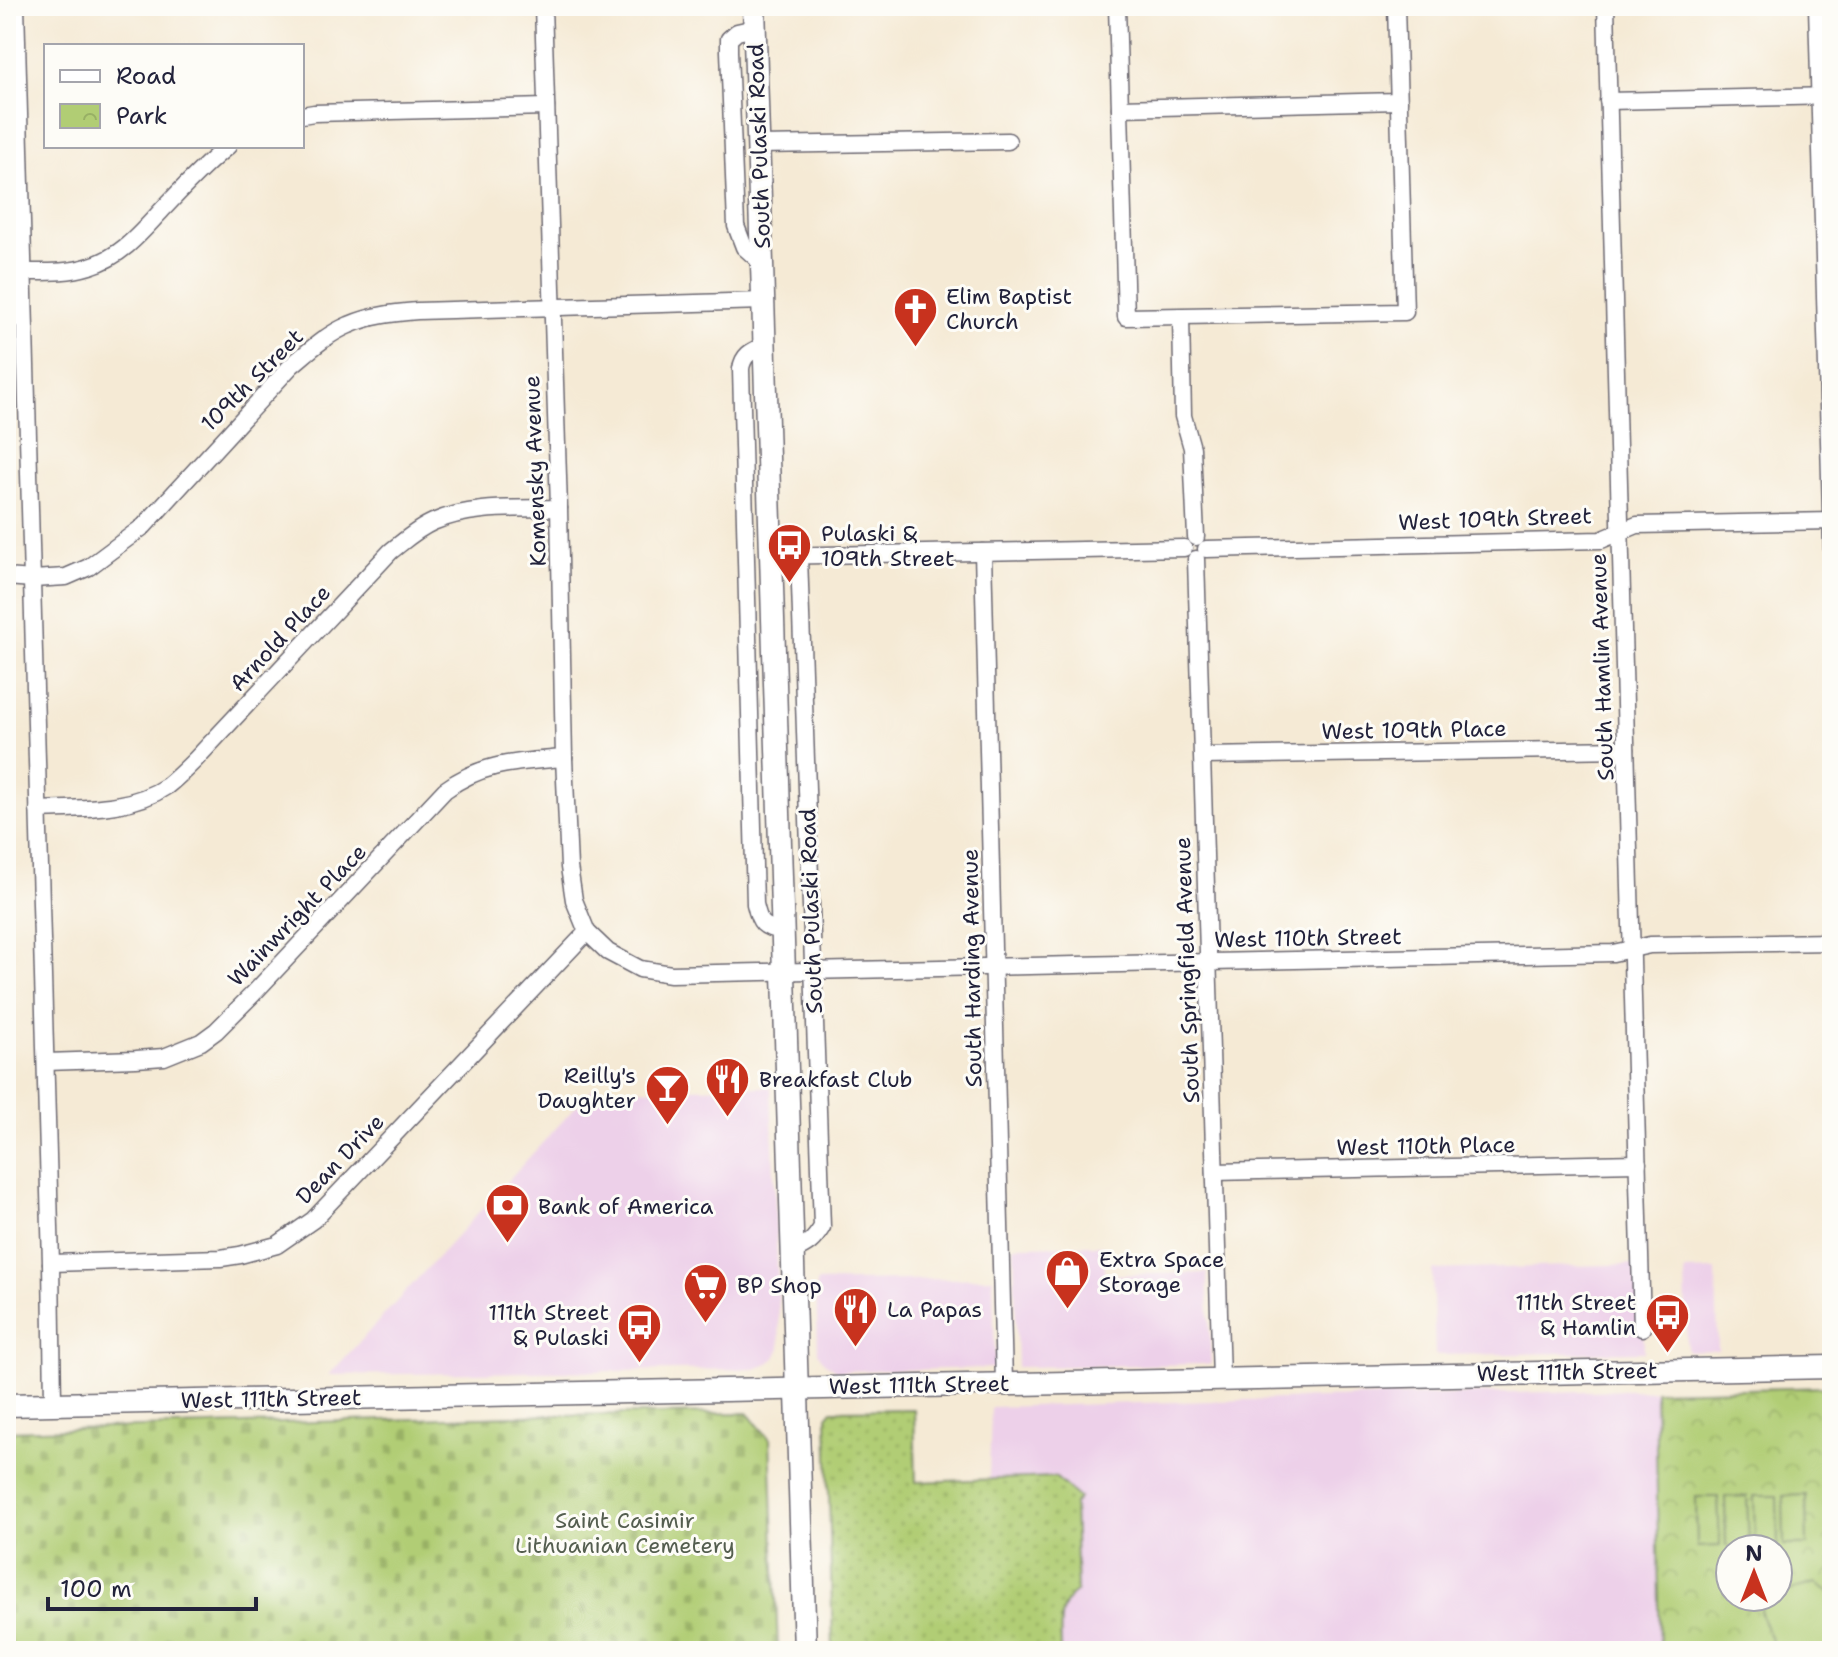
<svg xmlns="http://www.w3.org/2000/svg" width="1838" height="1657" font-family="'Shantell Sans',sans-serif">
	<defs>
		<pattern id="grass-dots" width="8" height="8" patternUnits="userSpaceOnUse" patternTransform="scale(2)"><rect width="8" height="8" fill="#b1cd74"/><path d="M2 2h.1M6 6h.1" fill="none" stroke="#98b065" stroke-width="1.8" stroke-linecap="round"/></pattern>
		<pattern id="cemetery-stones" width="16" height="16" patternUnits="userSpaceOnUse" patternTransform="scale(2)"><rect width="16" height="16" fill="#b1cd74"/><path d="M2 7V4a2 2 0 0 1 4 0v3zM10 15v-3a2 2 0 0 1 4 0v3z" fill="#98b065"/></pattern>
		<pattern id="park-crowns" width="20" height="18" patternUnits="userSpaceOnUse" patternTransform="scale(2)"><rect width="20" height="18" fill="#b1cd74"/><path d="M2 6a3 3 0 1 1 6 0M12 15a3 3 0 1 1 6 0" fill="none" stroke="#98b065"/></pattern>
	</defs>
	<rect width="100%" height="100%" fill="#fdfcf7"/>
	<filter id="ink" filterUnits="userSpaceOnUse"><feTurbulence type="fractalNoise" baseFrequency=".0125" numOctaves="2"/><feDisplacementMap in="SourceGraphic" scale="16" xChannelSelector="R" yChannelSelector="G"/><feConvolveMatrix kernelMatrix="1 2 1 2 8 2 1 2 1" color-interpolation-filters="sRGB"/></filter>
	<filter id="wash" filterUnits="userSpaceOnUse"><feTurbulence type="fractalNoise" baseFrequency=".006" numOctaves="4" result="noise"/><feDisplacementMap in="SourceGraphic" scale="32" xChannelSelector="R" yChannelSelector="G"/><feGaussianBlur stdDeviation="1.8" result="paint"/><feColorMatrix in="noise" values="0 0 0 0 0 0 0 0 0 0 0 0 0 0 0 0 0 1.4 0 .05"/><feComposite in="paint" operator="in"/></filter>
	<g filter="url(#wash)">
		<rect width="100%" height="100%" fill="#f5ead5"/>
		<g fill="#edd0e9">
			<path d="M771 1087 780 1348 775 1358 766 1365 754 1369 329 1375 592 1089Z"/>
			<path d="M1104 1245 1105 1275 1207 1273 1211 1364 1017 1367 1014 1246Z"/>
			<path d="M1642 1264 1644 1352 1435 1355 1432 1270Z"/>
			<path d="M1716 1270 1718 1350 1687 1351 1685 1271Z"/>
			<path d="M993 1278 995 1368 838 1371 824 1362 818 1353 816 1282Z"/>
			<path d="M1624 1390 1655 1391 1660 1651H833L827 1417 832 1410 914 1409 916 1483 989 1479 991 1407Z"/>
		</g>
		<path fill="url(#grass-dots)" stroke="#6a7858" stroke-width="2" d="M914 1409 916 1482 1055 1477 1079 1498 1074 1504 1077 1591C1056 1605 1061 1628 1061 1651H833L827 1416 832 1410Z"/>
		<path fill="url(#cemetery-stones)" stroke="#6a7858" stroke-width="2" d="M747 1413 770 1439 778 1651H6V1431L552 1415Z"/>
		<path fill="url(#park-crowns)" stroke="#6a7858" stroke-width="2" fill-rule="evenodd" d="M1832 1387V1651H1660L1655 1391ZM1730 1549H1778V1597H1730Z"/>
		<g fill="#b1cd74" stroke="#6a7858" stroke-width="2">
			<path d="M1806 1495 1807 1545H1784L1783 1496Z"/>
			<path d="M1747 1496 1749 1546H1726L1725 1497Z"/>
			<path d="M1754 1496H1777L1778 1545 1755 1546Z"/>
			<path d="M1696 1497H1718L1720 1546 1697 1547Z"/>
			<path d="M1815 1583 1832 1593V1651H1775L1760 1611 1767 1597H1778V1594Z"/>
		</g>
	</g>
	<g filter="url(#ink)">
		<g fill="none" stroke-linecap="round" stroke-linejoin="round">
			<defs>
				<g id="minor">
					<path d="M16 6 51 1263 53 1403"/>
					<path d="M543 6 559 508 564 758 569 867 574 900 587 932 608 952 640 969 671 974 1613 953 1650 945 1832 942"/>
					<path d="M1117 6 1126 317 1405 312 1396 6"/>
					<path d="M1606 6 1642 1328"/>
					<path d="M1817 6 1832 549"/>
					<path d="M755 28 737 32 729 39V51L736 226 744 247 763 264"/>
					<path d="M1608 101 1832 96"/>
					<path d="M1120 108 1399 101"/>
					<path d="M302 115 314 113 546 107"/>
					<path d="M759 145 1008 141"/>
					<path d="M23 272C46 272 68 273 90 266 121 257 141 233 162 210 183 188 204 165 228 146"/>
					<path d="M1181 317 1183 416 1192 448 1196 537"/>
					<path d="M765 345C752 351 743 354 741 369L755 904C760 926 763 926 783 932"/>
					<path d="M1206 549 1601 540 1637 525 1832 521"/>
					<path d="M983 552 1004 1383"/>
					<path d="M772 556 1184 548"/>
					<path d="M1196 559 1221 1379"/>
					<path d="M6 577 33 579 66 577 89 567 144 526 291 366C309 351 327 334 349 325 371 315 395 313 418 311L764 301"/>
					<path d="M1203 756 1626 749"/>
					<path d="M38 810C81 808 130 811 167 786 177 778 186 769 195 760L391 551C404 541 417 529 433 522 472 505 517 509 559 508"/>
					<path d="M46 1062 136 1059 164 1057 201 1042 216 1031 253 994 445 790C482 762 520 762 564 758"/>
					<path d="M1215 1172 1638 1163"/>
					<path d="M793 1251C808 1246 814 1240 822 1227L799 556"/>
					<path d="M51 1263 221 1258 240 1255 277 1245 313 1220 587 932"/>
				</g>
				<g id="secondary">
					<path d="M754 6 805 1651"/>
					<path d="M6 1405 1832 1367"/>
				</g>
			</defs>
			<use href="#minor" stroke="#6c6871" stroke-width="19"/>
			<use href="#secondary" stroke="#6c6871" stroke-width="25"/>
			<use href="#minor" stroke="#fff" stroke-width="16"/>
			<use href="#secondary" stroke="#fff" stroke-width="22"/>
		</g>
	</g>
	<defs>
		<symbol id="church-pin" viewBox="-11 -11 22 30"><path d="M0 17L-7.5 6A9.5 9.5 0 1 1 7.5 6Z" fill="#c8321e" stroke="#fdfcf7"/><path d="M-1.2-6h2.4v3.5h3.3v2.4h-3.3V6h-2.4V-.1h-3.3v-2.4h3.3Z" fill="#fff"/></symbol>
		<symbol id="bus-pin" viewBox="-11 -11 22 30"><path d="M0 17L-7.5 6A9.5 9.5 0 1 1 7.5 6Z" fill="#c8321e" stroke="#fdfcf7"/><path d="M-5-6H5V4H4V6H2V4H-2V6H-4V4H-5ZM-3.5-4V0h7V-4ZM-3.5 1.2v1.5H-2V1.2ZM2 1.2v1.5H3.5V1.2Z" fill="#fff"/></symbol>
		<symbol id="restaurant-pin" viewBox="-11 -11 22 30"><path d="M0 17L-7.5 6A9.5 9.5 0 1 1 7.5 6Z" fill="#c8321e" stroke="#fdfcf7"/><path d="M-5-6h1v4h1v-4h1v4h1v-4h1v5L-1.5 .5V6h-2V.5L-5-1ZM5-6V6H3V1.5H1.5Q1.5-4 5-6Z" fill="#fff"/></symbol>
		<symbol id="bar-pin" viewBox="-11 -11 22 30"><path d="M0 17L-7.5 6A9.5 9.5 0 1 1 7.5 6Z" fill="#c8321e" stroke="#fdfcf7"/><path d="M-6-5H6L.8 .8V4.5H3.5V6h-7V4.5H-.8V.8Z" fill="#fff"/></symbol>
		<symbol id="bank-pin" viewBox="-11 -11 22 30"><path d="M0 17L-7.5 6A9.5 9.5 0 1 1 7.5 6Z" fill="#c8321e" stroke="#fdfcf7"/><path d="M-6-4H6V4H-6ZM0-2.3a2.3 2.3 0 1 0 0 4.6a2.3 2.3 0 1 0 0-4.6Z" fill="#fff"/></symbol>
		<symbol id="shop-pin" viewBox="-11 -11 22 30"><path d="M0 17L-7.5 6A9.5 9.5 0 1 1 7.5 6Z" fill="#c8321e" stroke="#fdfcf7"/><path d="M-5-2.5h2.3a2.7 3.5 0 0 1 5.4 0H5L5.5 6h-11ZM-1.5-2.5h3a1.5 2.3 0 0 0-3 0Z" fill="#fff"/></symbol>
		<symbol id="supermarket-pin" viewBox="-11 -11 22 30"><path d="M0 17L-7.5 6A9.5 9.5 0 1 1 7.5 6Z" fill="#c8321e" stroke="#fdfcf7"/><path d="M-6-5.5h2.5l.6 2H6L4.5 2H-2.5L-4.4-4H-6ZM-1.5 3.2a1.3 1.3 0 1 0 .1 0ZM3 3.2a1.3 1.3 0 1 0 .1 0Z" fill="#fff"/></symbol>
	</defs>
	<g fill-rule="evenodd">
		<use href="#church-pin" x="890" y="284" width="51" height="69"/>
		<use href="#bus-pin" x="764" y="520" width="51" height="69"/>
		<use href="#restaurant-pin" x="702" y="1054" width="51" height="69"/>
		<use href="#bar-pin" x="642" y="1062" width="51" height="69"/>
		<use href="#bank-pin" x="482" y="1180" width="51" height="69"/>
		<use href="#shop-pin" x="1042" y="1246" width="51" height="69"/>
		<use href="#supermarket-pin" x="680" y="1260" width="51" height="69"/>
		<use href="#restaurant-pin" x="830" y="1284" width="51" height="69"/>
		<use href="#bus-pin" x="1642" y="1290" width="51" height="69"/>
		<use href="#bus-pin" x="614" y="1300" width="51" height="69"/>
	</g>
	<g text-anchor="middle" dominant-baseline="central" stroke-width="6" stroke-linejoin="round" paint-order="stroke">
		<g font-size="22" fill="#22223b" stroke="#fdfcf7">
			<text transform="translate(759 146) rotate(-92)">South Pulaski Road</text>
			<text transform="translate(252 380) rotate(-45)">109th Street</text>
			<text transform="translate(535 471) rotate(-92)">Komensky Avenue</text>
			<text transform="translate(1495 519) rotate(-2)">West 109th Street</text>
			<text transform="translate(280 638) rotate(-47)">Arnold Place</text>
			<text transform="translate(1602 667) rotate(-92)">South Hamlin Avenue</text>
			<text transform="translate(1414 730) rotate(-1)">West 109th Place</text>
			<text transform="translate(811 911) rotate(-92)">South Pulaski Road</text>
			<text transform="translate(297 915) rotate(-46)">Wainwright Place</text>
			<text transform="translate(1308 938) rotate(-1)">West 110th Street</text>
			<text transform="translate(972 968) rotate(-91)">South Harding Avenue</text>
			<text transform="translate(1187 970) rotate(-92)">South Springfield Avenue</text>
			<text transform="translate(1426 1146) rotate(-1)">West 110th Place</text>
			<text transform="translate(340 1159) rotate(-46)">Dean Drive</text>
			<text transform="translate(1567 1372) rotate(-1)">West 111th Street</text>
			<text transform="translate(919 1385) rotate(-1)">West 111th Street</text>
			<text transform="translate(271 1399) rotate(-1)">West 111th Street</text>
		</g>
		<g font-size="22" fill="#22223b" stroke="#fdfcf7" text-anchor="start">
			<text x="946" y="296">Elim Baptist<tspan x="946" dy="25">Church</tspan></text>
			<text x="821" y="533">Pulaski &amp;<tspan x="821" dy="25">109th Street</tspan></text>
			<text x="636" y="1075" text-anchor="end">Reilly's<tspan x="636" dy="25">Daughter</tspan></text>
			<text x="759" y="1079">Breakfast Club</text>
			<text x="538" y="1206">Bank of America</text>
			<text x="1099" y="1259">Extra Space<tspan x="1099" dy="25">Storage</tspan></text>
			<text x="737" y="1285">BP Shop</text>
			<text x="1636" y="1302" text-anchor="end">111th Street<tspan x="1636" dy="25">&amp; Hamlin</tspan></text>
			<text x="887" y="1309">La Papas</text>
			<text x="609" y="1312" text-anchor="end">111th Street<tspan x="609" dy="25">&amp; Pulaski</tspan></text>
		</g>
		<g font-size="22" fill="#545e4f" stroke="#fdfcf7">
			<text x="625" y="1520">Saint Casimir<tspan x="625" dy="25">Lithuanian Cemetery</tspan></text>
		</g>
	</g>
	<rect width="1838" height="1657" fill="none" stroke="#fdfcf7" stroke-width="32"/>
	<rect x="44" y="44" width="260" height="104" fill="#fdfcf7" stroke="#a5a5ac" stroke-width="2"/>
	<rect x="60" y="70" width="40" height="12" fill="#ffffff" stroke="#a5a5ac" stroke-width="2"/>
	<text x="116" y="84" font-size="24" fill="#22223b">Road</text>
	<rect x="60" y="104" width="40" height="24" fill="url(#park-crowns)" stroke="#a5a5ac" stroke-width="2"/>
	<text x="116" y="124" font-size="24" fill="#22223b">Park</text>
	<g transform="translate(1754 1573)"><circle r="38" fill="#fdfcf7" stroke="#a5a5ac" stroke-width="2"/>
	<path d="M0-6L14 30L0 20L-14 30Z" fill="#c8321e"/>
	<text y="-12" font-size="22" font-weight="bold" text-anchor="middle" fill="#22223b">N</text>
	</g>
	<path d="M48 1597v12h208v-12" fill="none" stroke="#22223b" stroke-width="4"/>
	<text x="60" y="1597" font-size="24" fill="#22223b" stroke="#fdfcf7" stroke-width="6" paint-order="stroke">100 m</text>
</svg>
